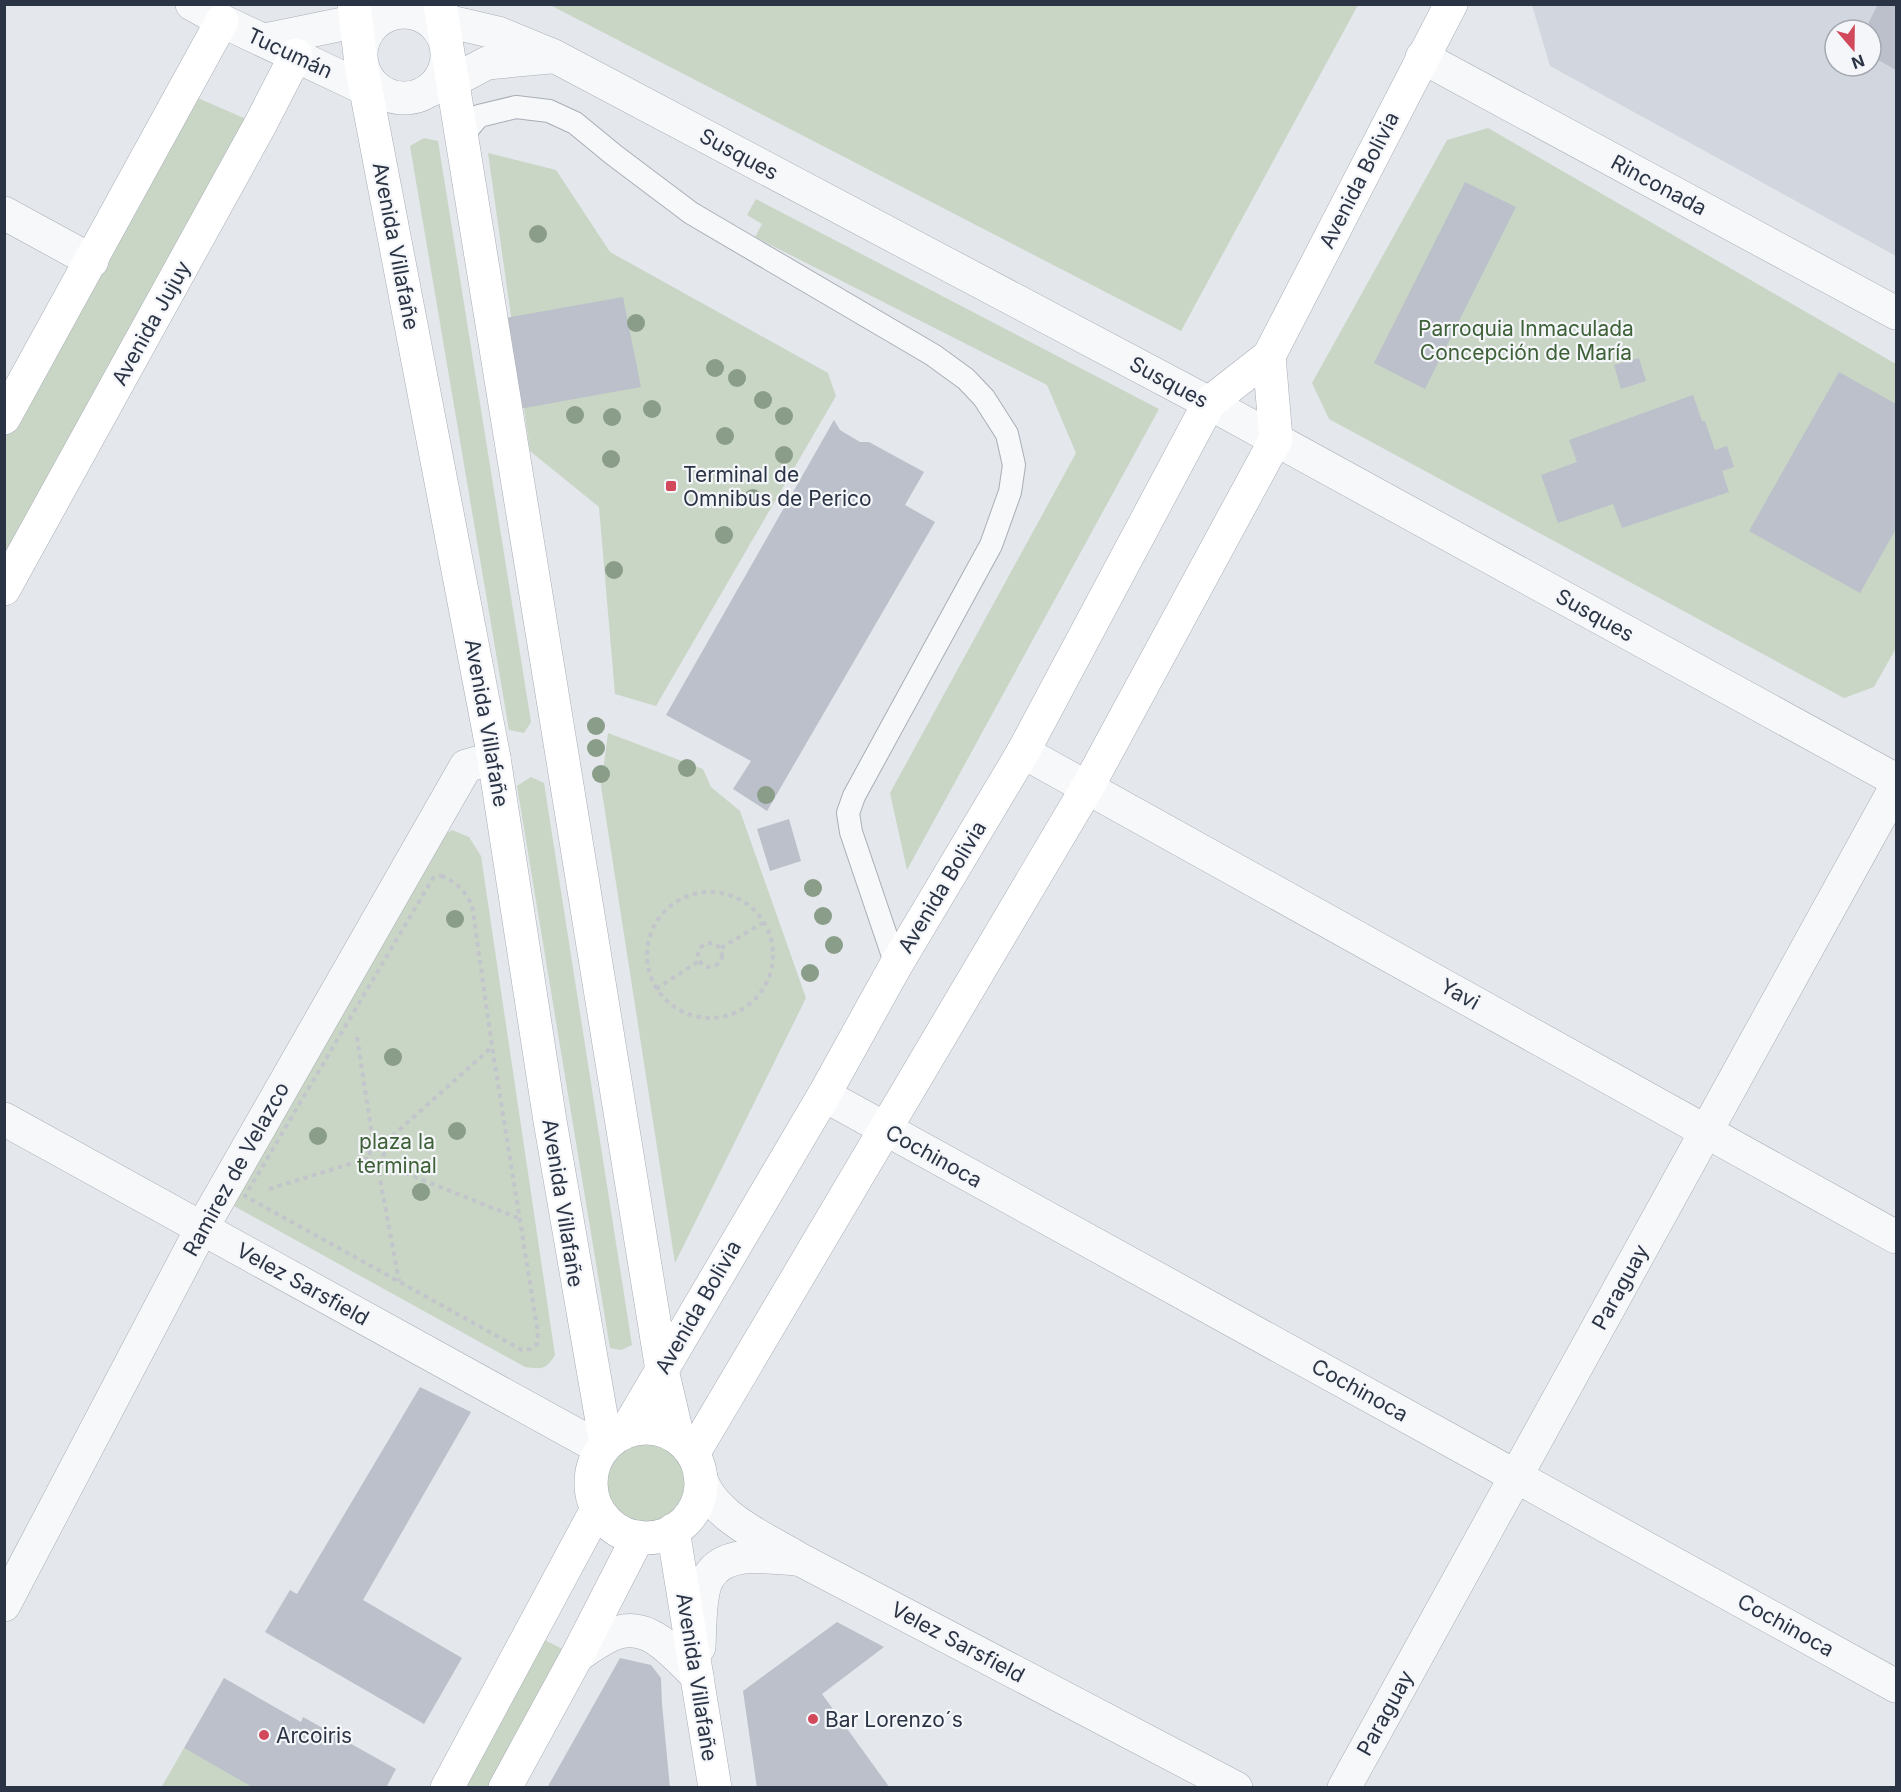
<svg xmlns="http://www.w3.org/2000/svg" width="1901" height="1792" font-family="Inter,sans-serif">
	<rect width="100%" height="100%" fill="#e4e7ec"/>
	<path fill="#d2d6de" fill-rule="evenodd" d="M1532 5H1896V256L1550 66ZM1835 30H1871V66H1835Z"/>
	<g fill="#c9d6c5">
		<path d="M550 5H1358L1181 331Z"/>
		<path d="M184 92 260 125 5 589V418Z"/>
		<path d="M1488 128 1896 364V648L1874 687 1844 698 1329 419 1312 383 1447 140Z"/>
		<path d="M424 138 438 141 531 722 524 733 509 730 410 146Z"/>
		<path d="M488 153 556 170 610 252 828 373 836 396 656 706 615 694 599 507 530 451Z"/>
		<path d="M756 199 1159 409 907 870 890 793 1076 453 1047 385 755 237 762 224 747 215Z"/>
		<path d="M608 733 703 769 711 787 740 811 806 998 675 1263 601 786Z"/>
		<path d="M531 777 544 783 632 1345 621 1350 610 1348 517 786Z"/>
		<path d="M452 830 469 837 481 856 555 1355C546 1370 542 1369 525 1367L225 1201 434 841Z"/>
		<circle cx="646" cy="1482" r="45"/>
		<path d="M530 1633 577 1656 505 1787 447 1788Z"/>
		<path d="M184 1748 254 1787 161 1788Z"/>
	</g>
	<g fill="#bbc0ca">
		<path d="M1878 4H1896V70L1871 56V30H1865Z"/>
		<path d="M1465 182 1516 207 1425 389 1374 363Z"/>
		<path d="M623 297 641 387 519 409 500 319Z"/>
		<path d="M1639 358 1646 381 1621 389 1614 365Z"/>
		<path d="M1839 372 1896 404V532L1895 531 1860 593 1749 531Z"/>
		<path d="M1693 395 1702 421H1705L1715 450 1727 446 1734 467 1722 471 1729 492 1622 528 1613 504 1558 523 1541 475 1577 462 1569 440Z"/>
		<path d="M834 420 840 430 860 442H869L924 472 905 505 935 522 767 811 733 789 751 761 666 715Z"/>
		<path d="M789 819 801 861 770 871 757 829Z"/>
		<path d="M420 1387 471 1412 363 1600 462 1658 424 1724 265 1632 290 1590 297 1594Z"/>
		<path d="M837 1622 884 1647 822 1694 890 1788H757L743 1691Z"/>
		<path d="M620 1658 651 1665 661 1678 662 1704 670 1788H547Z"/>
		<path d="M224 1678 301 1722 303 1717 396 1769 386 1788H254L184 1748Z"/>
	</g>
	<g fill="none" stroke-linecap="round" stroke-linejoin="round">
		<defs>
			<path id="lane" d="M462 136 479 116 516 107 549 111 575 123 614 155 691 213 933 355 966 379 984 398 1007 434 1014 465 1010 492 991 545 854 796 848 813 851 832 896 965"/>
			<g id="street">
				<path d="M192 4 222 21 366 89 383 94"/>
				<circle cx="404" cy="55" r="43"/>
				<path d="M425 16 498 33 554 56 1209 403 1896 780"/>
				<path d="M265 40 382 16"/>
				<path d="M1422 57 1896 313"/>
				<path d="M428 91 453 81 487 63 550 57"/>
				<path d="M4 213 92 261"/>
				<path d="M1023 752 1896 1237"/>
				<path d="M824 1095 1896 1686"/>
				<path d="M4 1119 602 1449"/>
				<path d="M700 1474C708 1515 766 1539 799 1559L1236 1788"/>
				<path d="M4 1605 202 1228 466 766 494 758"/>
				<path d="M699 1647C700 1630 699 1593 708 1578 724 1549 767 1557 795 1559"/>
				<path d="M577 1656C586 1650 595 1643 605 1638 645 1615 671 1651 697 1676"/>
				<path d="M1344 1788 1896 787"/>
			</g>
			<g id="secondary">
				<path d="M354 4 361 64 494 758 550 1121 606 1444"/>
				<path d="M440 4 662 1370 678 1438"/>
				<path d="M4 418 222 21"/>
				<path d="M4 589 260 125 296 55"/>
				<circle cx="646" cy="1483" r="55"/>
				<path d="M626 1431 824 1095 896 965 1023 752 1209 403 1269 356 1451 4"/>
				<path d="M693 1454 1087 788 1276 439 1269 356"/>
				<path d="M673 1530 715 1788"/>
				<path d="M447 1788 597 1509"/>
				<path d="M505 1788 577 1656 638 1537"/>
			</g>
		</defs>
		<use href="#lane" stroke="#a9aeb7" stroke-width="24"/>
		<use href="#street" stroke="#a9aeb7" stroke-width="34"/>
		<use href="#secondary" stroke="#a9aeb7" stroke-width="34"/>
		<g stroke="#c2c5cb" stroke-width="4" stroke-dasharray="4.5 4.5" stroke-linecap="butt">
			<path d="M441 876C456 881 465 892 472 905L492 1046 538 1333 537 1344 530 1349 522 1350 245 1196 433 878Z"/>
			<circle cx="710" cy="955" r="63"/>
			<circle cx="710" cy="955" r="12"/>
			<path d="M721 948 764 922"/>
			<path d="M656 989 699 961"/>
			<path d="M357 1037 374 1148 370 1151 369 1158 372 1162 377 1163 383 1159 384 1154 381 1150 374 1148"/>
			<path d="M379 1148 492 1047"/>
			<path d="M377 1163 399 1281"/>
			<path d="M380 1163 518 1218"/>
			<path d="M269 1189 369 1158"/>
		</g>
		<use href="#lane" stroke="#f7f8fa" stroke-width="22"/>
		<use href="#street" stroke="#f7f8fa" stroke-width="33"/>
		<use href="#secondary" stroke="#fff" stroke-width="33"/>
	</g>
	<g fill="#899d89">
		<circle cx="538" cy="234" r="9"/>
		<circle cx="636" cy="323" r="9"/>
		<circle cx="715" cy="368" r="9"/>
		<circle cx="737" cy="378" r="9"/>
		<circle cx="763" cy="400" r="9"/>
		<circle cx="652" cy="409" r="9"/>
		<circle cx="575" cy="415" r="9"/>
		<circle cx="784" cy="416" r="9"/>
		<circle cx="612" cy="417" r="9"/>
		<circle cx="725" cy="436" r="9"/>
		<circle cx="784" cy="455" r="9"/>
		<circle cx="611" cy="459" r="9"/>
		<circle cx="753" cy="498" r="9"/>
		<circle cx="724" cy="535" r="9"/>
		<circle cx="614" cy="570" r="9"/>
		<circle cx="596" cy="726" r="9"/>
		<circle cx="596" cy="748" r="9"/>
		<circle cx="687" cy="768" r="9"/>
		<circle cx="601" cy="774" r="9"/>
		<circle cx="766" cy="795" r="9"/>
		<circle cx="813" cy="888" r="9"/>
		<circle cx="823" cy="916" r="9"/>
		<circle cx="455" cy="919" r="9"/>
		<circle cx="834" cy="945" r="9"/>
		<circle cx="810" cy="973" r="9"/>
		<circle cx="393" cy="1057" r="9"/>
		<circle cx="457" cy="1131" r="9"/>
		<circle cx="318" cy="1136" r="9"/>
		<circle cx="421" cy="1192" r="9"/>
	</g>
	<g fill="#d1495b" stroke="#f4f6f9" stroke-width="2">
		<rect x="665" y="480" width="12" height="12" rx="3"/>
		<circle cx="813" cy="1719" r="6"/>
		<circle cx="264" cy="1735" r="6"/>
	</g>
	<g text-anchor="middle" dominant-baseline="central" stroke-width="4.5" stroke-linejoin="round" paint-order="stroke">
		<g font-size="21" fill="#2b3445" stroke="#f4f6f9">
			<text transform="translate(290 53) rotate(25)">Tucumán</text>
			<text transform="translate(739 154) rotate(28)">Susques</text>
			<text transform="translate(1359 180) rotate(-63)">Avenida Bolivia</text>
			<text transform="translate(1659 185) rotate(28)">Rinconada</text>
			<text transform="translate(396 246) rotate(79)">Avenida Villafañe</text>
			<text transform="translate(151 323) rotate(-61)">Avenida Jujuy</text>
			<text transform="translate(1169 382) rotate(28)">Susques</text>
			<text transform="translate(1595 615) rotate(29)">Susques</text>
			<text transform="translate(487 723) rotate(80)">Avenida Villafañe</text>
			<text transform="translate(942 887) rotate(-59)">Avenida Bolivia</text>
			<text transform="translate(1460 994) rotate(29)">Yavi</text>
			<text transform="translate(934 1156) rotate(29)">Cochinoca</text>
			<text transform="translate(236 1169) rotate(-61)">Ramirez de Velazco</text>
			<text transform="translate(563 1203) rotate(81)">Avenida Villafañe</text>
			<text transform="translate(303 1284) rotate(29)">Velez Sarsfield</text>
			<text transform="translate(1620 1287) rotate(-61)">Paraguay</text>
			<text transform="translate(698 1307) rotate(-60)">Avenida Bolivia</text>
			<text transform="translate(1360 1390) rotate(29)">Cochinoca</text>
			<text transform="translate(1786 1625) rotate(29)">Cochinoca</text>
			<text transform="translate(958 1642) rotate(28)">Velez Sarsfield</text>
			<text transform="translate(697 1677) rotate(81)">Avenida Villafañe</text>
			<text transform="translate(1385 1713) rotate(-61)">Paraguay</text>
		</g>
		<g font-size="21" fill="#3f6138" stroke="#f4f6f9">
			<text x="1526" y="328">Parroquia Inmaculada<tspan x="1526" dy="24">Concepción de María</tspan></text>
			<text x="397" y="1141">plaza la<tspan x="397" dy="24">terminal</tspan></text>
		</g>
		<g font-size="21" fill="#2b3445" stroke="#f4f6f9" text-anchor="start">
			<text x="683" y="474">Terminal de<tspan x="683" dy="24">Omnibus de Perico</tspan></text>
			<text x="825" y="1719">Bar Lorenzo´s</text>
			<text x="276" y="1735">Arcoiris</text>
		</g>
	</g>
	<rect width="1901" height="1792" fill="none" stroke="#2b3445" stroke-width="12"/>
	<g transform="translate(1853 48) rotate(160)"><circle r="28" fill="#f4f6f9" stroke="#a4a8b1" stroke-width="1.5"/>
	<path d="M0-4.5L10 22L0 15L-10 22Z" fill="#d1495b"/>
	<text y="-9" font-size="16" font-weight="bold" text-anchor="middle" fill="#2b3445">N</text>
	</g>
</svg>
